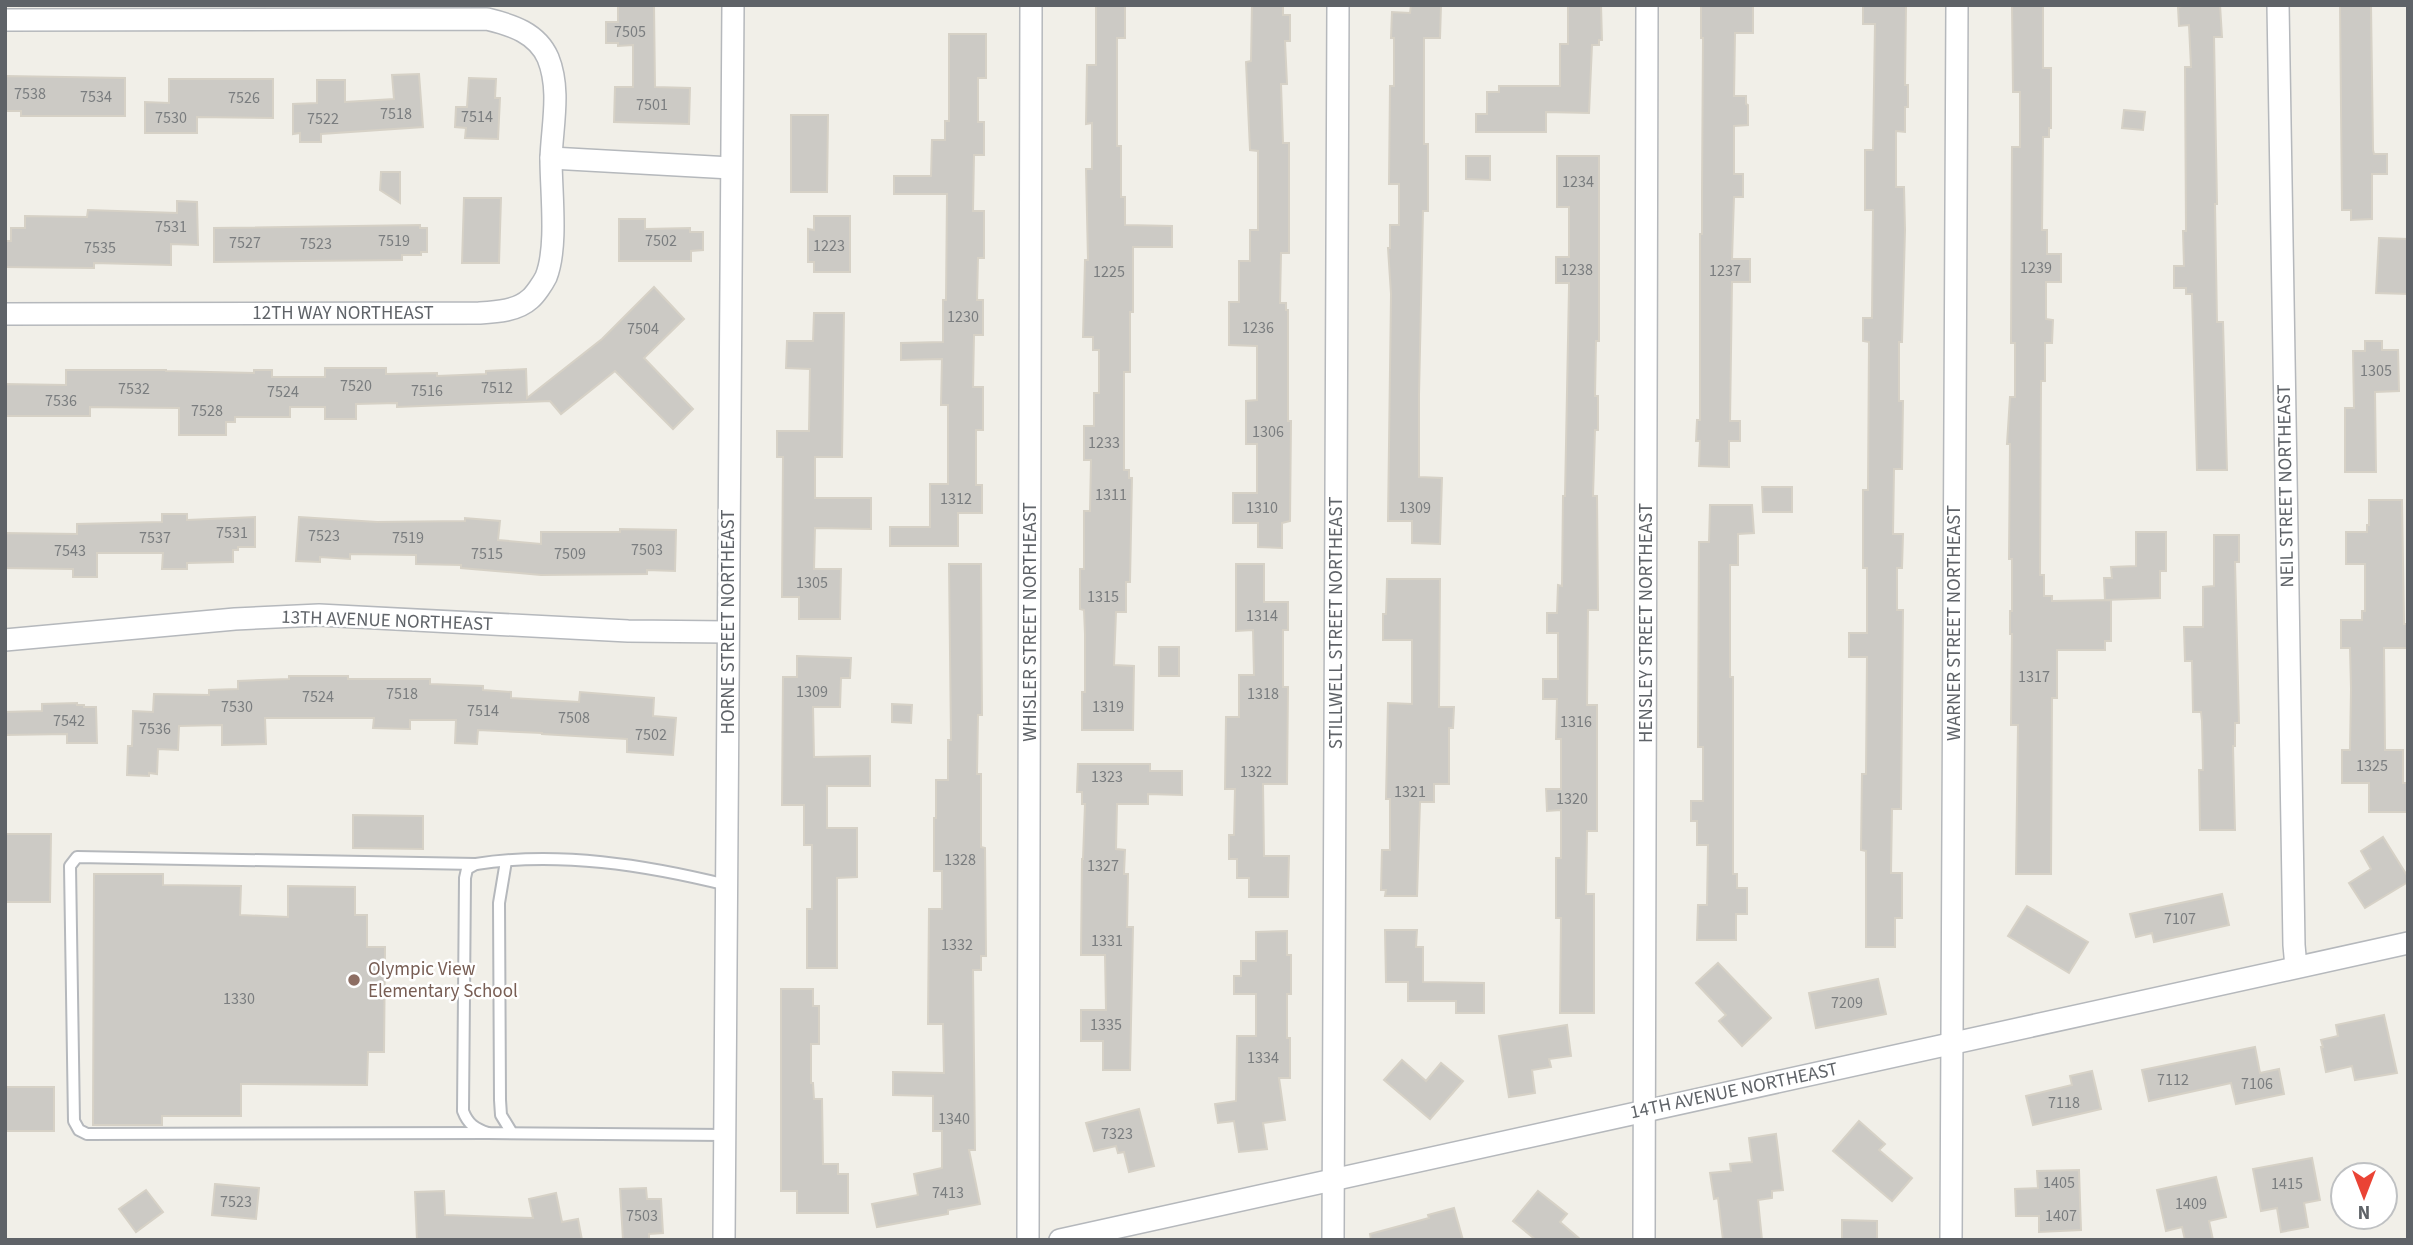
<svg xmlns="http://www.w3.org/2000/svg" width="2413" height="1245" font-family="'Source Sans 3',sans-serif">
	<rect width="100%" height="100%" fill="#f1efe8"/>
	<g fill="#cccac5" stroke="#d6d1c6" stroke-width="2">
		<path d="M618 5H654L655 87 690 88 689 124 614 122 615 87H633V45L618 46V43H606V22H618Z"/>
		<path d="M1096 5H1125V38H1117V146H1121V197H1125V225L1172 226V247H1133V312H1130V372H1124V470H1129V478H1132L1130 582H1126V612H1116L1114 665 1134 666 1133 730H1082V692H1085V634L1084 610 1080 609V569H1084V511H1090L1091 460H1084V426H1094V393H1099V350H1093V337H1083L1085 260H1088L1086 169H1092V123L1086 124 1087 65H1096Z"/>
		<path d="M1252 5H1283V15H1290V41H1285L1287 84H1281L1283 143H1289V253H1281L1280 303H1286V310H1288V421H1291L1290 521 1282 523V548L1258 547V523H1233V493H1257V444H1246V401L1257 400V346L1229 345V302H1239V261H1250V230H1258V151L1250 150 1246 62 1251 61Z"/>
		<path d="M1411 5H1441L1440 38H1424V144H1428V211H1423L1419 395V477L1442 478 1440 544 1412 543V521H1388L1391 294 1388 248H1390V225H1399V184H1389L1390 86H1394V38H1391L1392 12 1410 13Z"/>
		<path d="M1568 5H1601L1602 40H1599V45H1592L1589 113 1546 112V132H1476V114H1487V92H1499V86H1560V44H1568Z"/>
		<path d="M1701 5H1753V33H1735L1734 96H1746V104L1748 105V125L1734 126V174H1743V197H1734L1732 259H1750V282H1732L1730 421H1740V441H1729V467L1699 466 1700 441H1696L1697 420H1700V234H1702V193L1703 38H1701Z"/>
		<path d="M1863 5H1906L1905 85H1908V107H1905V132L1896 131V187H1904L1905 230 1902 342H1899V401H1903L1902 469H1894L1893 534H1903L1902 568H1897V610H1903L1901 809H1892L1891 873H1902V918H1895V947H1866V851L1861 850 1862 774H1866L1867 657H1849V633H1867V568H1863V490H1868L1869 342 1863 341V318H1872L1873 210H1865V150H1873L1875 24H1863Z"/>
		<path d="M2012 5H2043V68H2051V128H2049V137H2043L2042 230H2047V254H2061V282H2046V319L2053 320 2052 343H2045V381H2041L2040 575H2044V596H2052V601L2111 600V641H2105V650H2057V698H2052L2051 874H2016L2018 725H2011L2012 634H2010V611H2012V559H2009L2010 444H2007L2010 397H2015V343H2011L2012 147H2020V92H2013Z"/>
		<path d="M2188 5H2220L2222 37H2214L2217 204H2215L2217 322H2223L2227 470H2197L2192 294H2186V288H2174V266H2184L2183 231H2186L2185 67H2191L2189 25 2179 26 2178 7Z"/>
		<path d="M2340 5H2371L2373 150 2374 154H2387V174H2372V219L2351 220V210H2342Z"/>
		<path d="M949 34H986V78H978V122H984V155H974L973 211H984V258H978L977 300H983V335H974L973 387H983V430H976V485H982V513H958V546H890V527H930V484H948V405H941L942 359 901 360V343L943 342V300H946L947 194H894V176H931L932 140H945V121H949Z"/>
		<path d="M419 74 423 127 321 134V142H300V133L293 134V104L317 103V80H345V102L394 99 392 75Z"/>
		<path d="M5 76 125 78V116H21V111H5Z"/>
		<path d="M469 78 496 79 495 98H500L498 139 465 138 466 128 455 127 456 107H467Z"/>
		<path d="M169 79H273V118L197 117V133H145V102L169 103Z"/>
		<path d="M2124 110 2145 112 2143 130 2122 128Z"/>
		<path d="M791 115H828L827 192H791Z"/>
		<path d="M1466 156H1490V180L1466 179Z"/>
		<path d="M1557 156H1599V341H1596L1595 396H1598V430H1595L1593 496H1597L1598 610H1588L1587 705H1597V831H1587L1586 894H1594V1013H1560L1561 918H1556V858H1561V810L1547 811 1546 789H1561V739H1556L1557 699H1543V679H1558V633H1547V613H1557L1558 585 1562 586 1563 496H1565L1569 288V283H1556V257H1569V207H1557Z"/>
		<path d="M381 172H400V203L380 190Z"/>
		<path d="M464 198H501L499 263H462Z"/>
		<path d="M177 201 197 202 198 245 171 244V265L94 263V268L5 267V241H11V228H25V216L87 217 88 210 177 213Z"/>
		<path d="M814 216H850V272H814V262H808V229L814 230Z"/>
		<path d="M619 219H645V229L690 228V232H703V250L691 251V261H619Z"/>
		<path d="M420 225V228H427V252H421V255H402V260L214 262V228Z"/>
		<path d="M2379 238 2408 239V294L2376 293Z"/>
		<path d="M654 287 684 319 644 358 693 409 673 429 615 371 561 414 550 401 397 407V403L356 404V419H325V407H290V417H235V422H226V435H179V408L90 407V416H5V384L66 385V370H166V371L254 373V370H272V377H325V368H386V374L437 373V376L486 374V371L526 369 527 398 602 339Z"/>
		<path d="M814 313H844L842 457H815V498H871V529L815 528 814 569H841L840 619H799V597H782L783 457H777V431H809L810 369 786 368 787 341H813Z"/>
		<path d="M2365 341H2382V350H2398L2399 391 2375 392 2376 472H2345V408H2354L2353 351H2365Z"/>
		<path d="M1762 487H1792V512H1763Z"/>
		<path d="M2369 500H2402L2404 624H2408V648H2384L2385 750H2403V783H2408V812H2369V783H2342V750H2350L2351 689 2350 648H2341V620H2362V611H2365V564H2346V532H2367V525H2369Z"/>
		<path d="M1710 505H1752L1754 533 1738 534V565H1730V677H1733V874H1737V888H1747V914H1736V940H1697L1698 905H1707L1708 845H1697V821H1691V801H1703V747H1698L1699 542H1709Z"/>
		<path d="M162 514H187V520L255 517V547H238V550H233V562L187 563V569H162L163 553H97V577H73V569L5 568V533L77 534V524L162 522Z"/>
		<path d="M299 517 377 522 465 521V518L500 521 498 540 541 544V532H620V529L676 530 675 571 647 570V574L541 575 461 568V565L416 564V555L350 554V559L320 557V562L296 561Z"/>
		<path d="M2136 532H2166V571H2160V598L2105 600 2104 578H2112L2111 567 2136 566Z"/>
		<path d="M2214 535H2239V562H2235L2239 723H2235V746H2233L2235 830H2200L2199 770H2203L2202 721 2201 712H2193L2192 661H2185L2184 627H2203V587L2214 586Z"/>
		<path d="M949 564H981L982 715H978L977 774H981V847L985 848 986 956H981V970H973L975 1150H969L980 1204 948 1210V1214L877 1227 872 1204 918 1195 914 1174 942 1168V1131H933V1096L893 1095V1072L944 1073 943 1024H928L929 909H942V871H934V818H936V780H948V740H951Z"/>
		<path d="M1236 564H1264V602H1288V630H1283V687H1288L1287 784H1263L1264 856H1289L1288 897H1249V878H1237V859H1229V835H1234L1235 789H1225L1226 717H1239V675H1254L1253 630 1236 631Z"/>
		<path d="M1387 579H1440L1439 707H1454L1453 728H1449V784H1434V802H1420L1417 896H1385L1386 890H1381L1382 850H1390V799H1386L1388 703 1412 704V640H1383V614H1386Z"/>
		<rect x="1159" y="647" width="20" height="29"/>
		<path d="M797 656 851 658 850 678H841L840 707H813L814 757 870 756V786H827V828H857V877L837 878V968H807V909H812V845H804V805H782L783 677H797Z"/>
		<path d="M289 676H348V679H430V684L483 686V690L511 692V698L579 702 580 692 654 698 653 716 676 718 673 755 627 752V739L542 734V733L478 730 477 744 455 743 456 720H410V729L373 728 374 718H265L266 744 222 745V725L179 726 178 750 158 749 157 774 149 773V776L127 775 128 746H132L133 711 153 712 154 694 209 695V690L238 689V681L289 679Z"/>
		<path d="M77 703V705H84V707H96L97 743H67V734L5 735V712L42 711V704Z"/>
		<path d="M892 704 912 705 911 723 892 722Z"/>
		<path d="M1078 764H1150V771H1182V795L1148 794V804H1117L1116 849 1125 850 1124 874H1128L1127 927H1133L1130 1070H1103V1041H1081V1010H1106L1105 955H1081L1082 859H1083L1085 804H1082V792H1077Z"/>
		<path d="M353 815 423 816V849L353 848Z"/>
		<path d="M5 834H51L50 902H5Z"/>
		<path d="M2383 837 2408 877V882L2365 908 2349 883 2371 869 2361 851Z"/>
		<path d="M94 874H163V885L241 886 240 915 288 917V886L355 887V915H367V947H385L384 1052H368L367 1085 241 1084V1116H162V1125H93Z"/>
		<path d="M2222 894 2229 925 2154 942 2152 933 2136 937 2130 914Z"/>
		<path d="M2027 906 2088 942 2069 973 2008 936Z"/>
		<path d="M1385 930H1417L1416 947H1423V982L1484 983V1013H1456V1001H1408V982H1386Z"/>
		<path d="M1287 931V955H1291V994H1287V1038H1290V1078H1279L1285 1120 1263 1123 1267 1149 1239 1152 1234 1121 1218 1123 1215 1104 1236 1101 1237 1036H1256V994H1234V976H1241V961H1256V932Z"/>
		<path d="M1718 963 1771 1018 1742 1046 1719 1021 1726 1015 1696 983Z"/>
		<path d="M1878 979 1886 1014 1816 1028 1809 993Z"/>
		<path d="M781 989H813V1006H819V1044H811V1083H813L814 1099H822L823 1164H838V1174H848V1213H797V1191H781Z"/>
		<path d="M2384 1015 2397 1073 2355 1080 2352 1066 2326 1072 2321 1047H2323L2321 1040 2338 1036 2336 1025Z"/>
		<path d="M1567 1025 1571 1056 1549 1059 1551 1067 1532 1070 1535 1093 1509 1097 1499 1036Z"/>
		<path d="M2255 1047 2260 1073 2279 1069 2284 1094 2236 1104 2231 1083 2149 1101 2142 1070Z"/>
		<path d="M1402 1060 1426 1081 1441 1063 1463 1081 1430 1119 1384 1080Z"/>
		<path d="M2092 1071 2101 1109 2033 1125 2026 1096 2072 1085 2070 1076Z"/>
		<rect x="5" y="1087" width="49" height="44"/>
		<path d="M1139 1109 1154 1166 1129 1172 1124 1152 1118 1153 1116 1146 1094 1151 1086 1123Z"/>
		<path d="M1859 1121 1885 1144 1879 1150 1912 1178 1892 1201 1833 1151Z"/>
		<path d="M1776 1134 1783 1190 1772 1191V1198L1758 1200 1762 1240H1723L1718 1198 1714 1199 1710 1173 1731 1171 1730 1164 1752 1162 1749 1138Z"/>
		<path d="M2312 1158 2320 1200 2304 1203 2308 1227 2281 1232 2277 1208 2261 1211 2253 1169Z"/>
		<path d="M2079 1170 2081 1230 2039 1232V1216H2016L2015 1189 2038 1188 2037 1171Z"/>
		<path d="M2216 1177 2226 1217 2209 1221 2213 1240H2185L2182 1227 2166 1231 2157 1190Z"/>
		<path d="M215 1184 259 1188 256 1219 212 1215Z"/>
		<path d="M646 1188 647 1199H661L663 1233 649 1234V1240H623L620 1189Z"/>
		<path d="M146 1190 163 1212 136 1232 119 1209Z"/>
		<path d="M444 1191 445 1215 533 1218 529 1199 556 1193 562 1222 578 1219 582 1240H417L415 1192Z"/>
		<path d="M1538 1191 1567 1214 1560 1222 1581 1240H1536L1513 1221Z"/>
		<path d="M1454 1208 1463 1240H1371L1370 1234 1429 1218 1428 1215Z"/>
		<path d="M1842 1220 1877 1221V1240H1842Z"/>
	</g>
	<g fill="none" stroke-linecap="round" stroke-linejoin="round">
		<defs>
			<g id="service">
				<path d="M506 861 499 903 500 1100 501 1115 512 1133"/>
				<path d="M476 864 77 857 70 866 74 1121 79 1130 87 1134 488 1133"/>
				<path d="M725 1135 488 1133C475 1129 468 1124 463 1111L465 878 467 869 476 864C558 851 646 865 727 885"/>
			</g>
			<g id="minor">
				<path d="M2278 5 2294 945 2296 967"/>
				<path d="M5 20 487 19C512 25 537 33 548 58 561 90 552 126 551 159 551 192 558 247 546 277 543 283 535 295 530 299 517 311 496 312 479 313L5 314"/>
				<path d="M551 158 731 168"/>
				<path d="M5 640 235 619 319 615 628 631 728 632"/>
				<path d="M724 1240 733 5"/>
				<path d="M1028 1240 1031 5"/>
				<path d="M1060 1240 2408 943"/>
				<path d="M1333 1240 1338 5"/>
				<path d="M1644 1240 1647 5"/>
				<path d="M1951 1240 1957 5"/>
			</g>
		</defs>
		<use href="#service" stroke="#b5b8bc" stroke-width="14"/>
		<use href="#minor" stroke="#b5b8bc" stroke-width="24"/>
		<use href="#service" stroke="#fff" stroke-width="10"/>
		<use href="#minor" stroke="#fff" stroke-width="21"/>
	</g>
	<circle fill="#8d6e63" stroke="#fff" stroke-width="2.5" cx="354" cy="980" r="7"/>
	<g text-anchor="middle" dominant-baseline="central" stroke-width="5" stroke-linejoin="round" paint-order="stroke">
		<g font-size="16" fill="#7a7d7f">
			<text x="630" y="32">7505</text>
			<text x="30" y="94">7538</text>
			<text x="96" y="97">7534</text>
			<text x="244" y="98">7526</text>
			<text x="652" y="105">7501</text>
			<text x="396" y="114">7518</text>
			<text x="477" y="117">7514</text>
			<text x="171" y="118">7530</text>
			<text x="323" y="119">7522</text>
			<text x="1578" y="182">1234</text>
			<text x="171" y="227">7531</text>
			<text x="394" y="241">7519</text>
			<text x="661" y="241">7502</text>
			<text x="245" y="243">7527</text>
			<text x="316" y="244">7523</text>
			<text x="829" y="246">1223</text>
			<text x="100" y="248">7535</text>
			<text x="2036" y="268">1239</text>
			<text x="1577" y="270">1238</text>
			<text x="1725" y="271">1237</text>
			<text x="1109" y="272">1225</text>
			<text x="963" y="317">1230</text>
			<text x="1258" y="328">1236</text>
			<text x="643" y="329">7504</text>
			<text x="2376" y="371">1305</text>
			<text x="356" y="386">7520</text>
			<text x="497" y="388">7512</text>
			<text x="134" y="389">7532</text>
			<text x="427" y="391">7516</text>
			<text x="283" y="392">7524</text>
			<text x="61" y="401">7536</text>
			<text x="207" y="411">7528</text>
			<text x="1268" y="432">1306</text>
			<text x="1104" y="443">1233</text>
			<text x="1111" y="495">1311</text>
			<text x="956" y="499">1312</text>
			<text x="1262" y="508">1310</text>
			<text x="1415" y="508">1309</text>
			<text x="232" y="533">7531</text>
			<text x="324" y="536">7523</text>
			<text x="155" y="538">7537</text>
			<text x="408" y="538">7519</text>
			<text x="647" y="550">7503</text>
			<text x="70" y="551">7543</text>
			<text x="487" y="554">7515</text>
			<text x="570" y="554">7509</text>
			<text x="812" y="583">1305</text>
			<text x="1103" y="597">1315</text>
			<text x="1262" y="616">1314</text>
			<text x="2034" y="677">1317</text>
			<text x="812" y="692">1309</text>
			<text x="402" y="694">7518</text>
			<text x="1263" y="694">1318</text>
			<text x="318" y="697">7524</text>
			<text x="237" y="707">7530</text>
			<text x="1108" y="707">1319</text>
			<text x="483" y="711">7514</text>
			<text x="574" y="718">7508</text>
			<text x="69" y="721">7542</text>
			<text x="1576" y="722">1316</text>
			<text x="155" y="729">7536</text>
			<text x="651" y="735">7502</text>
			<text x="2372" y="766">1325</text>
			<text x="1256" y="772">1322</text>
			<text x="1107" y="777">1323</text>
			<text x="1410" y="792">1321</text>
			<text x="1572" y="799">1320</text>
			<text x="960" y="860">1328</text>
			<text x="1103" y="866">1327</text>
			<text x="2180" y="919">7107</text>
			<text x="1107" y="941">1331</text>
			<text x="957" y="945">1332</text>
			<text x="239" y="999">1330</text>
			<text x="1847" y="1003">7209</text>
			<text x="1106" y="1025">1335</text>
			<text x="1263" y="1058">1334</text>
			<text x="2173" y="1080">7112</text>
			<text x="2257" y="1084">7106</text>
			<text x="2064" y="1103">7118</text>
			<text x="954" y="1119">1340</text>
			<text x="1117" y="1134">7323</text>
			<text x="2059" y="1183">1405</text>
			<text x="2287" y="1184">1415</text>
			<text x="948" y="1193">7413</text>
			<text x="236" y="1202">7523</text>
			<text x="2191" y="1204">1409</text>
			<text x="642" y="1216">7503</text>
			<text x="2061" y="1216">1407</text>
		</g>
		<g font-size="19" fill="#5f6368" stroke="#fff">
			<text x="343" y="313">12TH WAY NORTHEAST</text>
			<text transform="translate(2286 486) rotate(-91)">NEIL STREET NORTHEAST</text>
			<text transform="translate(387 621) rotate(2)">13TH AVENUE NORTHEAST</text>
			<text transform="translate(728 622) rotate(-90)">HORNE STREET NORTHEAST</text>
			<text transform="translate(1030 622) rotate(-90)">WHISLER STREET NORTHEAST</text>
			<text transform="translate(1336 623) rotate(-90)">STILLWELL STREET NORTHEAST</text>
			<text transform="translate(1646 623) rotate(-90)">HENSLEY STREET NORTHEAST</text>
			<text transform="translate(1954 623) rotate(-90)">WARNER STREET NORTHEAST</text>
			<text transform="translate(1734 1091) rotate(-12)">14TH AVENUE NORTHEAST</text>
		</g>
		<g font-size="19" fill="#785e54" stroke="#fff" text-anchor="start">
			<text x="368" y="969">Olympic View<tspan x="368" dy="22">Elementary School</tspan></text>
		</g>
	</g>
	<rect width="2413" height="1245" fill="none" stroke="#5f6368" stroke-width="14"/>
	<g transform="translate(2364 1196) rotate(180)"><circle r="33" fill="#ffffff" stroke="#bfc1c3" stroke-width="2"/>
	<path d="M0-5L12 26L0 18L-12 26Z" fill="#ea4335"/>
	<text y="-10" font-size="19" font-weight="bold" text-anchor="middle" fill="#5f6368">N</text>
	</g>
</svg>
